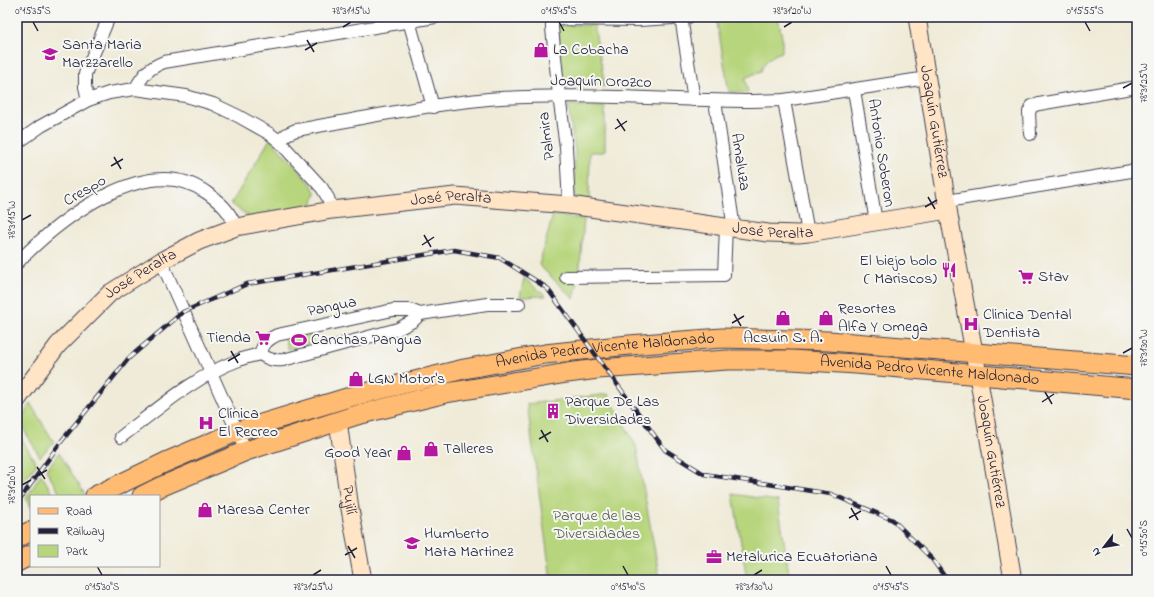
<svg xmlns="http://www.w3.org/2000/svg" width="1154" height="597" font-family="'Indie Flower',sans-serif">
	<rect width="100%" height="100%" fill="#f6f6f2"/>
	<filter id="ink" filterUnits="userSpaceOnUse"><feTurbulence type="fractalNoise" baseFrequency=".025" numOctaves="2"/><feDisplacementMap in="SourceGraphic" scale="8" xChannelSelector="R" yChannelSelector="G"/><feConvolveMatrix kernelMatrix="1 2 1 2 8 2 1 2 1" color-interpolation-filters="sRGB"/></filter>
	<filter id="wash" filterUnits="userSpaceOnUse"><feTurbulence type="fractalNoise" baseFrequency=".012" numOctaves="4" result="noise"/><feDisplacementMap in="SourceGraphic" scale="16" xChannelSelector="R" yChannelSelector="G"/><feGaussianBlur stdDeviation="0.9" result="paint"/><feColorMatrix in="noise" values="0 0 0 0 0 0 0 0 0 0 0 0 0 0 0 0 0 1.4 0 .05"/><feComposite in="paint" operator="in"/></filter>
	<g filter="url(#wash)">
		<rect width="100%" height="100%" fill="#f0ebd8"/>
		<g fill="#b7d57c" stroke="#6c7c5c">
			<path d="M716 17H778L782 37V52C772 55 764 61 761 71L745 78 748 93 729 92Z"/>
			<path d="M558 25H594L605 86 564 87 558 29Z"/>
			<path d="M568 105 605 107V152H590L589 200 574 198 575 152Z"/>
			<path d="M270 139 311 184 316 194 312 205 253 219 231 204Z"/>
			<path d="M553 215 584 219 579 276 574 299 539 265Z"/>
			<path d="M524 278 546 296 520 297Z"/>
			<path d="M309 332 313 343 288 349 285 338Z"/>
			<path d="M608 394 636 446 660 580H551L527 404Z"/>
			<path d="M30 403 54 442 40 457 20 423Z"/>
			<path d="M17 432 37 464 20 486 17 479Z"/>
			<path d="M59 453 86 496H61L46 470Z"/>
			<path d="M41 474 54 496H31V509L26 499Z"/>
			<path d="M733 494 778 501 790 580H747Z"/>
		</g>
	</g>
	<g filter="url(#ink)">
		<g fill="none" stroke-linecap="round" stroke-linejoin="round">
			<defs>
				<g id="street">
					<path d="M408 17 433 107"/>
					<path d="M552 17 554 20 552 23V28L559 96 566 147 569 205"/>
					<path d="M681 17 694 100"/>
					<path d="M554 20 558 19 639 20 688 17"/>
					<path d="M135 89C144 74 147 69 164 62L435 17"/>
					<path d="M854 90 876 222"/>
					<path d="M88 100 85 87V74L109 17"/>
					<path d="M784 100 808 233"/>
					<path d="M715 101 734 229"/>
					<path d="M1030 134 1029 112 1032 106 1039 104 1137 87"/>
					<path d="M279 141 287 134 296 130C360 119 424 105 488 99 576 92 665 100 752 101L784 100 927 78"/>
					<path d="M17 143 41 126 88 100 109 93 135 89 186 96 213 104 238 116 270 134 279 141 322 188 328 198 332 210"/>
					<path d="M947 201 1137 170"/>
					<path d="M161 261 246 451"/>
					<path d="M17 263C58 221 147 149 207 193 222 204 229 210 236 227"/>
					<path d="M566 277 724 275 726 227"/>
					<path d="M260 354C263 344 267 340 277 335L393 310H410L420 314 487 304H519"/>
					<path d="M121 437C158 409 195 376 239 360 246 357 253 356 260 354 268 359 273 361 283 360L398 329 413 321 420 314"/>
				</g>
				<g id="secondary">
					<path id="s1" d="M917 17 948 210 974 352 1013 580"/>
					<path id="s2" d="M17 400 58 345 110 293 161 261 199 241 236 227 332 210 455 196 569 205 768 233 798 234 808 233 948 210"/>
					<path id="s3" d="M338 421 350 509 363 580"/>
				</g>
				<g id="primary">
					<path id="s4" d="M95 496 166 462 238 431 353 396 464 369 545 354 629 345 722 338 829 341 1137 366"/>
					<path id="s5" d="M142 496 160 487 246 451 357 415 446 393 567 373 598 369 727 360H791L856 364 1137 389"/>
					<path d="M17 538 31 531"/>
					<path d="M17 562 31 555"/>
				</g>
			</defs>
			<use href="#street" stroke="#414053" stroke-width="14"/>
			<use href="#secondary" stroke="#414053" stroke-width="19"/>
			<use href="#primary" stroke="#414053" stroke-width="21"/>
			<use href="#street" stroke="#fff" stroke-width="12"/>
			<use href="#secondary" stroke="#ffe4c6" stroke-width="17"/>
			<use href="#primary" stroke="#ffbb71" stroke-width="19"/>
			<defs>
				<path id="rail" d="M17 501 23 495 60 443 129 358 183 312 247 284 454 250 500 258 547 288 665 450 704 474 831 494 893 520 932 559 947 580"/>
			</defs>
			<use href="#rail" stroke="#22223b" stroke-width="4.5"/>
			<use href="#rail" stroke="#f6f6f2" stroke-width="3" stroke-dasharray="9" stroke-linecap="butt"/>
		</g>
	</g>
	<path fill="none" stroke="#22223b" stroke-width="1.5" d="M33 22 38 31M559 22 564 31M1085 22 1090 31M343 27 351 22M784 27 792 22M307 40 314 52M305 50 317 43M1123 88 1132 83M617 119 625 131M615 129 627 121M114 157 121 169M111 166 123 159M928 197 935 209M925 207 937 200M22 220 31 215M424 235 431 247M422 245 434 237M734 314 741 326M732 323 744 316M231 351 238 363M1123 353 1132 348M228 361 240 354M1045 392 1052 404M1042 402 1054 394M541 430 548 442M539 439 551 432M37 467 45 479M35 477 47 470M22 485 31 480M851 508 858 520M849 518 861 511M1127 529 1132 538M348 546 355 558M345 555 357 548M97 566 102 575M623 566 628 575M886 566 891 575M313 575 321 570M754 575 762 570"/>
	<defs>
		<symbol id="shop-bare" viewBox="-9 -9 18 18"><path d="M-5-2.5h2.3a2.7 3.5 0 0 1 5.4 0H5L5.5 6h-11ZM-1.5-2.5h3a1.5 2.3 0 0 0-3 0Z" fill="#b5179e" stroke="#f6f6f2" stroke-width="2.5" paint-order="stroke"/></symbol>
		<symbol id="university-bare" viewBox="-9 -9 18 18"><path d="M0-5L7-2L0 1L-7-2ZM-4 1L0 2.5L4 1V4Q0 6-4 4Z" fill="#b5179e" stroke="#f6f6f2" stroke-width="2.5" paint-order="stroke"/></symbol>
		<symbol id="restaurant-bare" viewBox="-9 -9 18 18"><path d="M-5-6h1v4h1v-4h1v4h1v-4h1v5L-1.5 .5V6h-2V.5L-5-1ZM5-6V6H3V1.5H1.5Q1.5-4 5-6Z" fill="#b5179e" stroke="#f6f6f2" stroke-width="2.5" paint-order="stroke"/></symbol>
		<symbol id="supermarket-bare" viewBox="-9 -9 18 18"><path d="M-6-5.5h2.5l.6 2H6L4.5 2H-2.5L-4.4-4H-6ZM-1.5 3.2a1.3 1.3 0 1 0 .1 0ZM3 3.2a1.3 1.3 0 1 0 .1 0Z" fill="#b5179e" stroke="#f6f6f2" stroke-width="2.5" paint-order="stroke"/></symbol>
		<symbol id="hospital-bare" viewBox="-9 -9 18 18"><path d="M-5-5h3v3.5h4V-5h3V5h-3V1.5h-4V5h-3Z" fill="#b5179e" stroke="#f6f6f2" stroke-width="2.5" paint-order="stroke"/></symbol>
		<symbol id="stadium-bare" viewBox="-9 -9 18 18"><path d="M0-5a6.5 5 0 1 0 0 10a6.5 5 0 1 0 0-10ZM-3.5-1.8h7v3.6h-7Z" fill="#b5179e" stroke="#f6f6f2" stroke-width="2.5" paint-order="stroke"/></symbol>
		<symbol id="building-bare" viewBox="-9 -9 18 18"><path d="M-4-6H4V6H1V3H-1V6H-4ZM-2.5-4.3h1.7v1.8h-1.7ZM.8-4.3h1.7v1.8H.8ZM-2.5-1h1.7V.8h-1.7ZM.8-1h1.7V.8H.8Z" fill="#b5179e" stroke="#f6f6f2" stroke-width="2.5" paint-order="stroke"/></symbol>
		<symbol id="school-bare" viewBox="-9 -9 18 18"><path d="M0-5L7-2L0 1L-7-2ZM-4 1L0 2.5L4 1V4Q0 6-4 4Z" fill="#b5179e" stroke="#f6f6f2" stroke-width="2.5" paint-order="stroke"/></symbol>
		<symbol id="office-bare" viewBox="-9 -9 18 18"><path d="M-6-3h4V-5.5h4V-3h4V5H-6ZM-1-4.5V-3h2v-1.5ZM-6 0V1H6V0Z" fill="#b5179e" stroke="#f6f6f2" stroke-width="2.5" paint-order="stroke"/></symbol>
	</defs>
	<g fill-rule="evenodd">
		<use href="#shop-bare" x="530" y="39" width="22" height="22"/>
		<use href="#university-bare" x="39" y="43" width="22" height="22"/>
		<use href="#restaurant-bare" x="938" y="259" width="22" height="22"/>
		<use href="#supermarket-bare" x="1015" y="266" width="22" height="22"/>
		<use href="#shop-bare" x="772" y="307" width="22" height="22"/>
		<use href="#shop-bare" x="815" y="307" width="22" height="22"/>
		<use href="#hospital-bare" x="960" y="313" width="22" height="22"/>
		<use href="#supermarket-bare" x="252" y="327" width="22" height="22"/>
		<use href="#stadium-bare" x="288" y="329" width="22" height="22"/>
		<use href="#shop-bare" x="345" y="368" width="22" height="22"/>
		<use href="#building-bare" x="542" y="400" width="22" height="22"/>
		<use href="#hospital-bare" x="195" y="412" width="22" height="22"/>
		<use href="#shop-bare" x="420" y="438" width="22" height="22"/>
		<use href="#shop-bare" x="393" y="442" width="22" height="22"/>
		<use href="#shop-bare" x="194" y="499" width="22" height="22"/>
		<use href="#school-bare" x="401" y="532" width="22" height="22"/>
		<use href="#office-bare" x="703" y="546" width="22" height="22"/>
	</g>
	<g text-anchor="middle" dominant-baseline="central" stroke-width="4" stroke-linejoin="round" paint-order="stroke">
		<g font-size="16" fill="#22223b" stroke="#f6f6f2" text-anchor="start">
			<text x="62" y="45">Santa Maria<tspan x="62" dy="18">Marzzarello</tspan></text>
			<text x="553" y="50">La Cobacha</text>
			<text x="937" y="261" text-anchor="end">El biejo bolo<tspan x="937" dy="18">( Mariscos)</tspan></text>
			<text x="1038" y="277">Stav</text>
			<text x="838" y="309">Resortes<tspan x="838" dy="18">Alfa Y Omega</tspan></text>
			<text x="983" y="315">Clinica Dental<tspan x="983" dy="18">Dentista</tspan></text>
			<text x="251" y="338" text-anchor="end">Tienda</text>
			<text x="783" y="338" text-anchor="middle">Acsuin S. A.</text>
			<text x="311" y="340">Canchas Pangua</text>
			<text x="368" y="379">LGN Motor's</text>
			<text x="565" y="402">Parque De Las<tspan x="565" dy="18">Diversidades</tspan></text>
			<text x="218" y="414">Clínica<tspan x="218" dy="18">El Recreo</tspan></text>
			<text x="443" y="449">Talleres</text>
			<text x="392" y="453" text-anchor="end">Good Year</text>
			<text x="217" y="510">Maresa Center</text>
			<text x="424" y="534">Humberto<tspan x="424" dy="18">Mata Martinez</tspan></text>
			<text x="726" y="557">Metalurica Ecuatoriana</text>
		</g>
		<g font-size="16" fill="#22223b" stroke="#f6f6f2">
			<text transform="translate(601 82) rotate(1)">Joaquín Orozco</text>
			<text stroke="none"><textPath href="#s1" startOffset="106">Joaquín Gutiérrez</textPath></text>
			<text transform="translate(547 136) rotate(-97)">Palmira</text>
			<text transform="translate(881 153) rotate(81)">Antonio Soberon</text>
			<text transform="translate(740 162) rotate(81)">Amaluza</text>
			<text transform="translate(85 191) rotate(-30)">Crespo</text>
			<text stroke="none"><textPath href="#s2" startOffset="502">José Peralta</textPath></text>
			<text stroke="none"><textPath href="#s2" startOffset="826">José Peralta</textPath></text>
			<text stroke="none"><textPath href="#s2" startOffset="178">José Peralta</textPath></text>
			<text transform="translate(332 307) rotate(-12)">Pangua</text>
			<text stroke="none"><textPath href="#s4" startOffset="534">Avenida Pedro Vicente Maldonado</textPath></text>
			<text stroke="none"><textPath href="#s5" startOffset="808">Avenida Pedro Vicente Maldonado</textPath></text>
			<text stroke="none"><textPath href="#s1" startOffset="441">Joaquín Gutiérrez</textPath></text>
			<text stroke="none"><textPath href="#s3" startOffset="80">Pujilí</textPath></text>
		</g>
		<g font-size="16" fill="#4f584e" stroke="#f6f6f2">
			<text x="597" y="516">Parque de las<tspan x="597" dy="18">Diversidades</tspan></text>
		</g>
	</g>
	<rect width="1154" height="597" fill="none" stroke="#f6f6f2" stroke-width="44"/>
	<rect x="30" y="495" width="130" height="72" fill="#f6f6f2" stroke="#a1a1a9"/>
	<rect x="38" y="508" width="20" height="6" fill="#ffbb71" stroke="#a1a1a9"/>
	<text x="66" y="515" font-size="12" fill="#22223b">Road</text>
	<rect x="38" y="528" width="20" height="6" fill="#22223b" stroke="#a1a1a9"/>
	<text x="66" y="535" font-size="12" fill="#22223b">Railway</text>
	<rect x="38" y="545" width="20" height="12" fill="#b7d57c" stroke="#a1a1a9"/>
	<text x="66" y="555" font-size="12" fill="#22223b">Park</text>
	<g transform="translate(1104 547) rotate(239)" stroke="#f6f6f2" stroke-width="3" paint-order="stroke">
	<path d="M0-3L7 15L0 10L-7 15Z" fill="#22223b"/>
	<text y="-6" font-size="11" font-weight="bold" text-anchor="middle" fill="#22223b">N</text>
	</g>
	<rect x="22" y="22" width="1110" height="553" fill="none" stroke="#22223b" stroke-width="1.5"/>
	<g font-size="10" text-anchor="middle" fill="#22223b">
		<text x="33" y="14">0°15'35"S</text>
		<text x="351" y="14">78°31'15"W</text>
		<text x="559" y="14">0°15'45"S</text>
		<text x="792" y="14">78°31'20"W</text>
		<text x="1085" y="14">0°15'55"S</text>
		<text transform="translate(1143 83) rotate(-90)" y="4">78°31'25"W</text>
		<text transform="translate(11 220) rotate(-90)" y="4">78°31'15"W</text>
		<text transform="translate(1143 348) rotate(-90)" y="4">78°31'30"W</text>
		<text transform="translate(11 485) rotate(-90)" y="4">78°31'20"W</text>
		<text transform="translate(1143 538) rotate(-90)" y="4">0°15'50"S</text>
		<text x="102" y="590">0°15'30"S</text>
		<text x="313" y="590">78°31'25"W</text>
		<text x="628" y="590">0°15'40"S</text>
		<text x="754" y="590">78°31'30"W</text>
		<text x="891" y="590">0°15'45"S</text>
	</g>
</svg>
